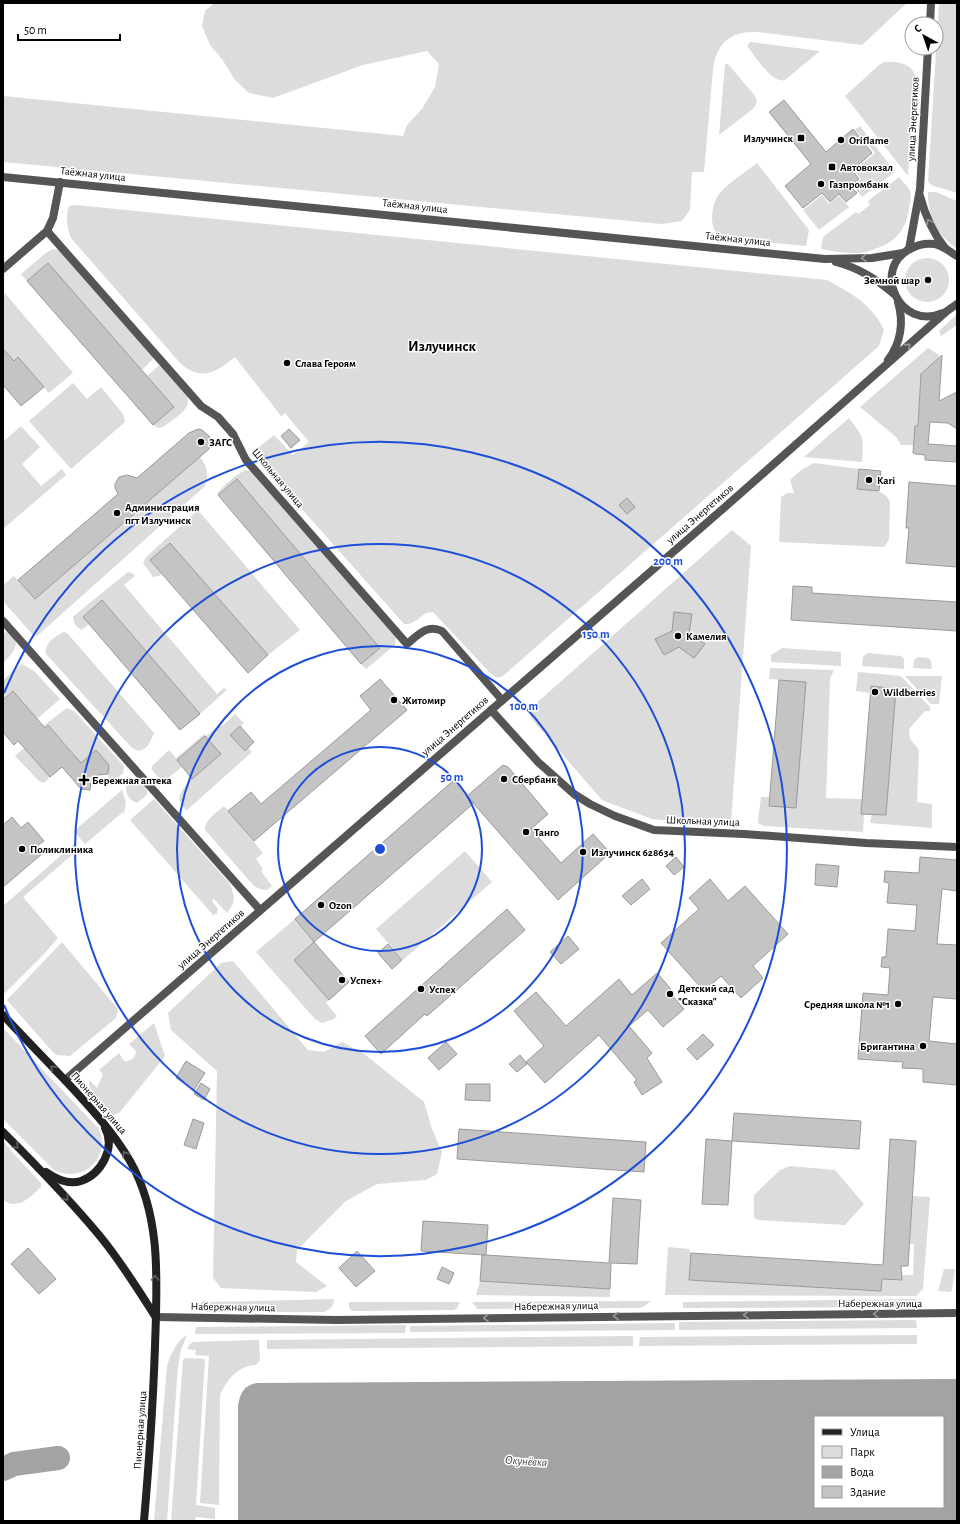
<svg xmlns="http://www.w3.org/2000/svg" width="960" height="1524" font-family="'Alegreya Sans',sans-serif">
	<rect width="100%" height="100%" fill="#fff"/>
	<g fill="#dcdcdc">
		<path d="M214 3H907L862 45 757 32C730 31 717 43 713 69L704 172H692L690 210 682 221 662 224 3 162V96L403 136 407 125 422 109 435 87 439 64 427 51 363 65 273 98 249 93 235 80 222 59 210 45 202 26 205 11Z"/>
		<path d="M939 3H957V193L931 185 928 181Z"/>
		<path d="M750 42H751L820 51 785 80C772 84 755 56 747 46Z"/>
		<path d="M884 62C896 61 911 63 915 75L908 176 845 96 879 65Z"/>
		<path d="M725 64H728L755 96 757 102 754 108 719 135Z"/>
		<path d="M860 126 895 172 862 197 853 186 861 179 854 170 875 153 855 130Z"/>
		<path d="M757 163 809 230 806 246 732 239C727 238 721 238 718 235 708 225 712 204 719 194 727 184 747 171 757 163Z"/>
		<path d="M899 177C902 181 909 187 910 191 912 196 910 202 909 207 907 230 895 243 872 250 857 256 837 252 821 249L823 237 856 212 858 214 870 205 868 201Z"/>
		<path d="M928 192H936L957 201V249C935 232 928 219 928 192Z"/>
		<path d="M822 195 829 204 839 196 849 207 819 230 803 210Z"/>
		<path d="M76 205 827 280C852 294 872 304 884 330L879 346 503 676 498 678 492 675 433 612C420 612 418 625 404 624L252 453 274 435 293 455 309 442 285 413 281 416 235 357C216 372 203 382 181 364L71 238C67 227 65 217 69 206Z"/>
		<path d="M53 249 60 250 154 358 142 370 48 263 27 281 21 274 46 253Z"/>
		<circle cx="927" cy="280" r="22"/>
		<path d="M3 291 73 373 49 393 18 358 14 361 3 349Z"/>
		<path d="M957 314V325L941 336 939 331Z"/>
		<path d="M928 348 939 355 938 359 921 374 918 426H915L913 445H901L896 437 860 407Z"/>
		<path d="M160 365 187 396C193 409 172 420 163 427L159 428 153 425 174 407 147 376Z"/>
		<path d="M73 383 87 399 101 387 123 414 125 422 71 469 29 421Z"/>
		<path d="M849 418C864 438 864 437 862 462L804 457Z"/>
		<path d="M21 426 40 447 22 464 41 486 62 469 66 475 3 529V442Z"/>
		<path d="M200 457C208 468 209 473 205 486L37 636 33 635 3 601V585L14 576 35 599Z"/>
		<path d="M814 463 859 469 857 489C870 490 885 489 890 502L889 540 884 547 781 542 779 541 781 497 787 493H794L790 480 801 470Z"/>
		<path d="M246 470 251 471 394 633 396 638 395 645 366 669 361 664 380 648 237 479 218 495 217 494C224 485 236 474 246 470Z"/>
		<path d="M198 510 300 630 268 655 170 543 150 560 162 574 159 576 153 577 143 563 146 557Z"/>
		<path d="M732 530 751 546 731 823 663 820 652 819 602 800 531 718 532 707Z"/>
		<path d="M128 572 132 573 135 576 124 585 217 694 224 688 227 690 200 714 102 600 83 617 89 624 82 630C76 627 74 624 73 617L76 614Z"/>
		<path d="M3 631 5 633 8 631C10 633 14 636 15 639 19 648 8 658 3 663Z"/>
		<path d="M65 632 68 634 154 733C150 742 148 749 139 751L132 748 46 654C44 643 56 635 65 632Z"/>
		<path d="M782 648 841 652V666L771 662V655Z"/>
		<path d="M867 653 901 656 904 659V669L862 666 863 657Z"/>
		<path d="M918 657 928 658 931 660 932 669 913 668 914 660Z"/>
		<path d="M22 664 34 671 60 699 37 719 13 691 3 700V680Z"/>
		<path d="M770 668 834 670 830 679 826 798 862 799 861 813 864 814 863 832 765 826 759 824 758 820 761 797H770L806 682 769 679Z"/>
		<path d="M858 672 901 676 930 707V711H925L909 729 910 739 919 750 917 802 932 804V828L870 823 872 814 886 815 896 689 871 686 870 693 856 691Z"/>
		<path d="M905 676H942L939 704H931Z"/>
		<path d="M67 708 74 711 124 766 123 773 111 784 108 780 109 765 96 750 76 768 75 755 48 725 45 728 43 726Z"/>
		<path d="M235 714 244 723 231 735 244 751 248 748 252 752 186 811 179 799C184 779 207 768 221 754L205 736 177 760 182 767 167 779H160L152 770V766L169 750 176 758 204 734 206 736 218 726H222Z"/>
		<path d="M24 748 50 777 44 783 39 781 15 756Z"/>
		<path d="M137 779C142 783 148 787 147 795L137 803C129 800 126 795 126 787Z"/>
		<path d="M122 790 126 802 124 814 123 812 85 844 74 831Z"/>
		<path d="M154 799 230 884C235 897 236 902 227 913L214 899 212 901 218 909 217 914 213 915 130 820Z"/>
		<path d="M224 806 263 853 256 859 263 869 261 871 272 886 267 890 260 889 254 886 205 830C205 819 216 813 224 806Z"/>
		<path d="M74 844 79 849 23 897 58 938 43 955 4 994 3 906Z"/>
		<path d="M465 851 492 882 403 960 376 929Z"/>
		<path d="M295 919 314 942 295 959 329 1000 326 1003 337 1016 334 1019 322 1023 315 1019 256 952Z"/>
		<path d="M62 942 118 1009 116 1018 70 1056 56 1055 51 1050 7 1000Z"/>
		<path d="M233 961 308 1050 324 1052 342 1042 363 1053 424 1102 432 1129 442 1152 437 1174 426 1180 377 1184 346 1201 297 1250 296 1262 327 1286 316 1292 221 1288 213 1278 217 1071 171 1030 168 1013 221 963Z"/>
		<path d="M154 1023 165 1056 120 1112 114 1115C106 1108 87 1091 89 1080L97 1088 103 1074 99 1070 119 1053 124 1061C131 1062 135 1058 136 1051L129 1044Z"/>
		<path d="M3 1028 99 1129C111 1159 82 1184 54 1170L3 1119Z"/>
		<path d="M3 1140 13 1153 41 1183V1187C30 1197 18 1211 3 1200Z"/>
		<path d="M790 1166 835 1170 864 1204 845 1225 758 1220 754 1218V1195L780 1170Z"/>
		<path d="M912 1196 930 1197 923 1289 916 1296 665 1295 668 1247 689 1249 691 1253 690 1280 881 1291 882 1279 901 1280V1275H913L914 1244H910Z"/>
		<path d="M944 1269H955L952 1290 950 1292 938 1291Z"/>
		<path d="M480 1281 610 1289V1297L476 1295Z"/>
		<path d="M334 1299C334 1306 330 1310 323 1312H208L199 1305 203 1301 210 1302Z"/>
		<path d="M917 1299 913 1303 899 1307 683 1308V1302Z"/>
		<path d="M651 1301 643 1307 637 1308 485 1309H477L472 1302Z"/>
		<path d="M349 1302H460L457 1308 454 1310 352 1311 349 1308Z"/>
		<path d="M916 1320 917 1328 679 1330V1322Z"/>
		<path d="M675 1323V1330L410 1332V1326Z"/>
		<path d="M406 1325 405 1333 195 1334 196 1327Z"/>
		<path d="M187 1335 181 1350 178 1366 167 1521H154L167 1366C171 1354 176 1341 187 1335Z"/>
		<path d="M917 1335V1344L639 1346 640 1337Z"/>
		<path d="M633 1336V1346L267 1349V1340Z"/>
		<path d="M259 1340 260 1360 256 1365C238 1366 227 1379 220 1395L219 1505 200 1503 209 1356 195 1355 196 1350 187 1349 189 1345 193 1342Z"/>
		<path d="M185 1358 205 1359 196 1505 215 1508V1519L196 1517 195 1521H171L183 1360Z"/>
	</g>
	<path fill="#a3a3a3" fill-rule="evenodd" d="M957 1379V1521H238V1406C240 1393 244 1385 257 1383ZM815 1417H943V1507H815Z"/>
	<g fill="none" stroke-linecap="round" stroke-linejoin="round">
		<path stroke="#a3a3a3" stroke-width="24" d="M3 1469 14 1464 58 1458"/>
	</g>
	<g fill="#c4c4c4" stroke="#999">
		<path d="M784 100 826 152 853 129 872 153 852 170 859 179 850 186 857 193 846 202 839 194 830 202 822 193 803 208 785 186 811 164 769 112Z"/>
		<path d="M48 263 174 407 153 425 27 281Z"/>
		<path d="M3 349 14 361 18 357 44 387 21 406 3 385Z"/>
		<path d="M942 355 939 401 957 392V429L948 423 930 422 928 444 957 446V462L925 460V455L915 454V453H913L915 426H918L921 374Z"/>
		<path d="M198 429 202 430 209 436 211 439 209 449 35 599 18 580 118 494 115 488V484L119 477 127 475 137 478 189 433Z"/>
		<path d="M289 429 300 440 291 448 281 436Z"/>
		<path d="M859 469 881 471 879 491 857 489Z"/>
		<path d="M237 479 380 648 361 664 218 495Z"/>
		<path d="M909 482 957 486V567L906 563 909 528H906Z"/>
		<path d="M627 498 635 507 627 514 619 505Z"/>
		<path d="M170 543 268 655 248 673 150 560Z"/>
		<path d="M793 586 812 587V593L957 602V631L791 620Z"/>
		<path d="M102 600 200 714 180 730 83 617Z"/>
		<path d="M674 612 692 614 689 633 705 644 694 658 679 647 664 655 655 639 672 631Z"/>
		<path d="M380 679 407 710 254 841 228 811 251 792 261 804 371 710 360 696Z"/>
		<path d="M779 680 806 682 796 808 769 806Z"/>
		<path d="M871 686 896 689 886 815 861 814Z"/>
		<path d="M13 691 45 728 48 725 81 763 96 750 109 765 108 774 98 775 91 780 90 790 81 789 62 767 50 777 18 741 14 745 3 732V700Z"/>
		<path d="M240 726 254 742 245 751 230 735Z"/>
		<path d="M205 736 221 754 192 779 177 760Z"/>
		<path d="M503 765 508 767 548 814 531 829 561 863 593 834 610 853 558 900 467 796Z"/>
		<path d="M454 780 474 803 314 942 295 919Z"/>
		<path d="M12 817 21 828 28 822 44 841 37 846 43 853 3 887V825Z"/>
		<path d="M676 857 684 867 674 875 666 866Z"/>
		<path d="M920 857 957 860V891L942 889 937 944 957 945V999L933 997 929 1041 957 1044V1085L923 1082V1069L902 1068 903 1062 858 1059 863 993 888 995 890 968 881 967 882 957H886L888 929 915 931 917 905 887 903 889 883 884 882 885 871 919 873Z"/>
		<path d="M816 864 839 866 837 887 815 885Z"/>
		<path d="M642 879 650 889 631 905 622 896Z"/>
		<path d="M710 879 728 901 745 886 788 934 753 966 763 978 741 998 721 976 704 991 661 943 699 909 689 898Z"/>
		<path d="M507 909 525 930 427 1016 425 1014 381 1054 365 1036Z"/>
		<path d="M568 936 579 949 561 964 550 952Z"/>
		<path d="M314 942 349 982 329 1000 294 960Z"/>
		<path d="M388 944 402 960 392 969 378 953Z"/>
		<path d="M657 973 671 989 669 992 684 1009 663 1027 648 1010 629 1026 652 1053 647 1058 662 1082 642 1095 634 1082 637 1080 599 1035 545 1083 526 1062 544 1046 514 1011 536 992 566 1026 619 979 632 995Z"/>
		<path d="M703 1034 714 1045 697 1060 687 1049Z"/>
		<path d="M446 1042 457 1054 439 1070 428 1058Z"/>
		<path d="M520 1055 527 1064 517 1072 509 1064Z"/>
		<path d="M186 1061 205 1073 194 1090 176 1078Z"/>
		<path d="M201 1083 210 1089 204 1100 194 1094Z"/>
		<path d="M466 1084H490V1101L465 1100Z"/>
		<path d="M734 1113 861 1121 859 1149 732 1141Z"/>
		<path d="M193 1119 204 1123 196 1149 184 1145Z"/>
		<path d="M459 1129 646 1142 644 1172 457 1159Z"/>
		<path d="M706 1139 732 1141 728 1205 702 1204Z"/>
		<path d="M890 1139 916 1141 908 1266H901L902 1280 882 1279 881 1291 689 1280 691 1253 883 1265Z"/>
		<path d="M613 1198 641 1200 637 1264 611 1263 610 1289 480 1281 482 1255H485L421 1251 423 1221 473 1224 488 1225 486 1255 609 1263Z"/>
		<path d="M28 1248 56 1279 39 1294 11 1264Z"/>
		<path d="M357 1251 375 1271 356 1287 339 1268Z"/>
		<path d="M442 1267 454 1273 449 1284 437 1279Z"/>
	</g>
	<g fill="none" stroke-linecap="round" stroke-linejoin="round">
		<g stroke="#555" stroke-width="8">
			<path d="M930 24 931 3"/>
			<path d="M3 177 825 259 872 258 903 253"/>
			<path d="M920 196C925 215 933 233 945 248"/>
			<path d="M47 231 201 406 218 417 233 434 246 460 407 644C418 635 427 624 442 631L502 700"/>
			<path d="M909 249 920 189 928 48"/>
			<path d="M836 262C859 268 876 279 894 294"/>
			<path d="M3 269 47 231 53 218 60 182"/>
			<path d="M943 313C899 332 870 267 912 248 919 244 927 243 935 244 944 246 950 252 957 256"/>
			<path d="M888 360C901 343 904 322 898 302"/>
			<path d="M3 621 260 910"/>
			<path d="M491 710 538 762 574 794 590 804 615 816 654 830 744 834 866 843 957 847"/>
			<path d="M65 1080 725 507 947 311 957 304"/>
			<path d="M156 1317 337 1320 957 1313"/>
		</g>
		<g stroke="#222" stroke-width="8">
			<path d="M3 1015C27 1041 52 1066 76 1092 96 1114 115 1135 130 1161 162 1217 157 1283 155 1346 153 1405 149 1463 144 1521"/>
			<path d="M3 1132C36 1165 69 1199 99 1235 120 1260 137 1288 155 1316"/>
			<path d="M46 1172C56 1179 69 1185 81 1181 101 1174 116 1148 105 1128"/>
		</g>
	</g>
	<defs><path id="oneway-chevron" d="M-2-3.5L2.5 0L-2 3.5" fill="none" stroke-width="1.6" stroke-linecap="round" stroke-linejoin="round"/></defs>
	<g stroke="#999">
		<use href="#oneway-chevron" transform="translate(929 222) rotate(-118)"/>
		<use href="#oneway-chevron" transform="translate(864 258) rotate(177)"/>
		<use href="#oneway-chevron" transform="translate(908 346) rotate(-42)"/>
		<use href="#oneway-chevron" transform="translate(876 1314) rotate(179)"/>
		<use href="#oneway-chevron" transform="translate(746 1315) rotate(179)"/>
		<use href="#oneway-chevron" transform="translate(616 1316) rotate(179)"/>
		<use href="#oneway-chevron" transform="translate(486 1318) rotate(179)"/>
	</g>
	<g stroke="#646464">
		<use href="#oneway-chevron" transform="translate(53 1068) rotate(-134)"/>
		<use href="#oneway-chevron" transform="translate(16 1146) rotate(45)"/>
		<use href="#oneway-chevron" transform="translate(125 1154) rotate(-122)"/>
		<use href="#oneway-chevron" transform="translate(66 1198) rotate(48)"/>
		<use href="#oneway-chevron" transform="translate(155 1278) rotate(-90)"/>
	</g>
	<g fill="none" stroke="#1d4ed8" stroke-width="2">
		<circle cx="380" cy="849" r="102"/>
		<circle cx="380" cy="849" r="203"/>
		<circle cx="380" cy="849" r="305"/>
		<path d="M4 693A407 407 0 1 1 4 1005"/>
	</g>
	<g fill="#000" stroke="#fff" stroke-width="1.5">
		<rect x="797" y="134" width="8" height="8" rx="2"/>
		<circle cx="841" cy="140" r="4"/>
		<rect x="828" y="163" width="8" height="8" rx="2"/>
		<circle cx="821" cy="184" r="4"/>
		<circle cx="928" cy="280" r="4"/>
		<circle cx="287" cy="363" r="4"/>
		<circle cx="201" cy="442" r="4"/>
		<circle cx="869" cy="480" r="4"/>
		<circle cx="117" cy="513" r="4"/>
		<circle cx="678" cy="636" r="4"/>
		<circle cx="875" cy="692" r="4"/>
		<circle cx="394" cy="700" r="4"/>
		<circle cx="504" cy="779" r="4"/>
		<path d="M82 774h4v4h4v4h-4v4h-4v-4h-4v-4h4z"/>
		<circle cx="526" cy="832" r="4"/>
		<circle cx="22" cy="849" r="4"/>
		<circle cx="583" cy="852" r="4"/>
		<circle cx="321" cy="905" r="4"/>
		<circle cx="342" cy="980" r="4"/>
		<circle cx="421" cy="989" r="4"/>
		<circle cx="670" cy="994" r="4"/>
		<circle cx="898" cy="1004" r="4"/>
		<circle cx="923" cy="1046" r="4"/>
	</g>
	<g text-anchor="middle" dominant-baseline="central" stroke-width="3" stroke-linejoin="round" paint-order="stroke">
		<g font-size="11" fill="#000" stroke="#fff">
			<text transform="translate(913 119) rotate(-87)">улица Энергетиков</text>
			<text transform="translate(93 174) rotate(6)">Таёжная улица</text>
			<text transform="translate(415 206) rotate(6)">Таёжная улица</text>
			<text transform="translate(738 239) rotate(6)">Таёжная улица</text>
			<text transform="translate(278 478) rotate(50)">Школьная улица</text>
			<text transform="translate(700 514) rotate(-41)">улица Энергетиков</text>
			<text transform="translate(455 726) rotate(-41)">улица Энергетиков</text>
			<text transform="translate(703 821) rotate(2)">Школьная улица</text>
			<text transform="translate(211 939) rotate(-41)">улица Энергетиков</text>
			<text transform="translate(99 1103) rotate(49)">Пионерная улица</text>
			<text x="880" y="1303">Набережная улица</text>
			<text transform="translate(556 1306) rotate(-1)">Набережная улица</text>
			<text transform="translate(233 1307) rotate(1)">Набережная улица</text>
			<text transform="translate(140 1430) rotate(-86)">Пионерная улица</text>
		</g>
		<g font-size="11" font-weight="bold" fill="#000" stroke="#fff" text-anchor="start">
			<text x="793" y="138" text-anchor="end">Излучинск</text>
			<text x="849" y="140">Oriflame</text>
			<text x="840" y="167">Автовокзал</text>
			<text x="829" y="184">Газпромбанк</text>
			<text x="920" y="280" text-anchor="end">Земной шар</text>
			<text x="295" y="363">Слава Героям</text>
			<text x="209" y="442">ЗАГС</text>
			<text x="877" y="480">Kari</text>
			<text x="125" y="507">Администрация<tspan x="125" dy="13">пгт Излучинск</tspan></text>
			<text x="686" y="636">Камелия</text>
			<text x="883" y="692">Wildberries</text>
			<text x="402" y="700">Житомир</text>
			<text x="512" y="779">Сбербанк</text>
			<text x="92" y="780">Бережная аптека</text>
			<text x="534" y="832">Танго</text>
			<text x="30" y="849">Поликлиника</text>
			<text x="591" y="852">Излучинск 628634</text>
			<text x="329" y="905">Ozon</text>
			<text x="350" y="980">Успех+</text>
			<text x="678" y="988">Детский сад<tspan x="678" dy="13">"Сказка"</tspan></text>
			<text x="429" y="989">Успех</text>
			<text x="890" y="1004" text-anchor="end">Средняя школа №1</text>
			<text x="915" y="1046" text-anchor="end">Бригантина</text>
		</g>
		<g font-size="12" font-style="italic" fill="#444" stroke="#fff">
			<text transform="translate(526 1461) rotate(4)">Окунёвка</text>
		</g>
		<g font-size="15" font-weight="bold" fill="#000" stroke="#fff">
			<text x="442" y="346">Излучинск</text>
		</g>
	</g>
	<circle cx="380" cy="849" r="6" fill="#1d4ed8" stroke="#fff" stroke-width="2"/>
	<g font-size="12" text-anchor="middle" font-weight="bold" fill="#1d4ed8" stroke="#fff" stroke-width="3" stroke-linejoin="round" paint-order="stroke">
		<text x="668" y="565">200 m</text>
		<text x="596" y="638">150 m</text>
		<text x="524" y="710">100 m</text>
		<text x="452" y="781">50 m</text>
	</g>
	<rect width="960" height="1524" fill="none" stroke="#000000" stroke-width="8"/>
	<rect x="814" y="1416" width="130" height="92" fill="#ffffff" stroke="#999999"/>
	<rect x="822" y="1429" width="20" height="6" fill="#222222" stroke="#999999"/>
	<text x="850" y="1436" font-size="12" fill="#000000">Улица</text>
	<rect x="822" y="1446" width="20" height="12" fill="#dcdcdc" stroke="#999999"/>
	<text x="850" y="1456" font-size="12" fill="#000000">Парк</text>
	<rect x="822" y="1466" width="20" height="12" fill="#a3a3a3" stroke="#999999"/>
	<text x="850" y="1476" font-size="12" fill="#000000">Вода</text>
	<rect x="822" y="1486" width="20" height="12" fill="#c4c4c4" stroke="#999999"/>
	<text x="850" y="1496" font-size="12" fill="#000000">Здание</text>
	<g transform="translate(924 36) rotate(320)"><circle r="19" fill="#ffffff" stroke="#999999"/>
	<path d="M0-3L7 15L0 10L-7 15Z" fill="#000000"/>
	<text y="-6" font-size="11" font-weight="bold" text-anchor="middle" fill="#000000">С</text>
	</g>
	<path d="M18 34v6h102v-6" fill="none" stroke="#000000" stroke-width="2"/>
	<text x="24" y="34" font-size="12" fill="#000000" stroke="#ffffff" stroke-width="3" paint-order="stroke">50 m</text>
</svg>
